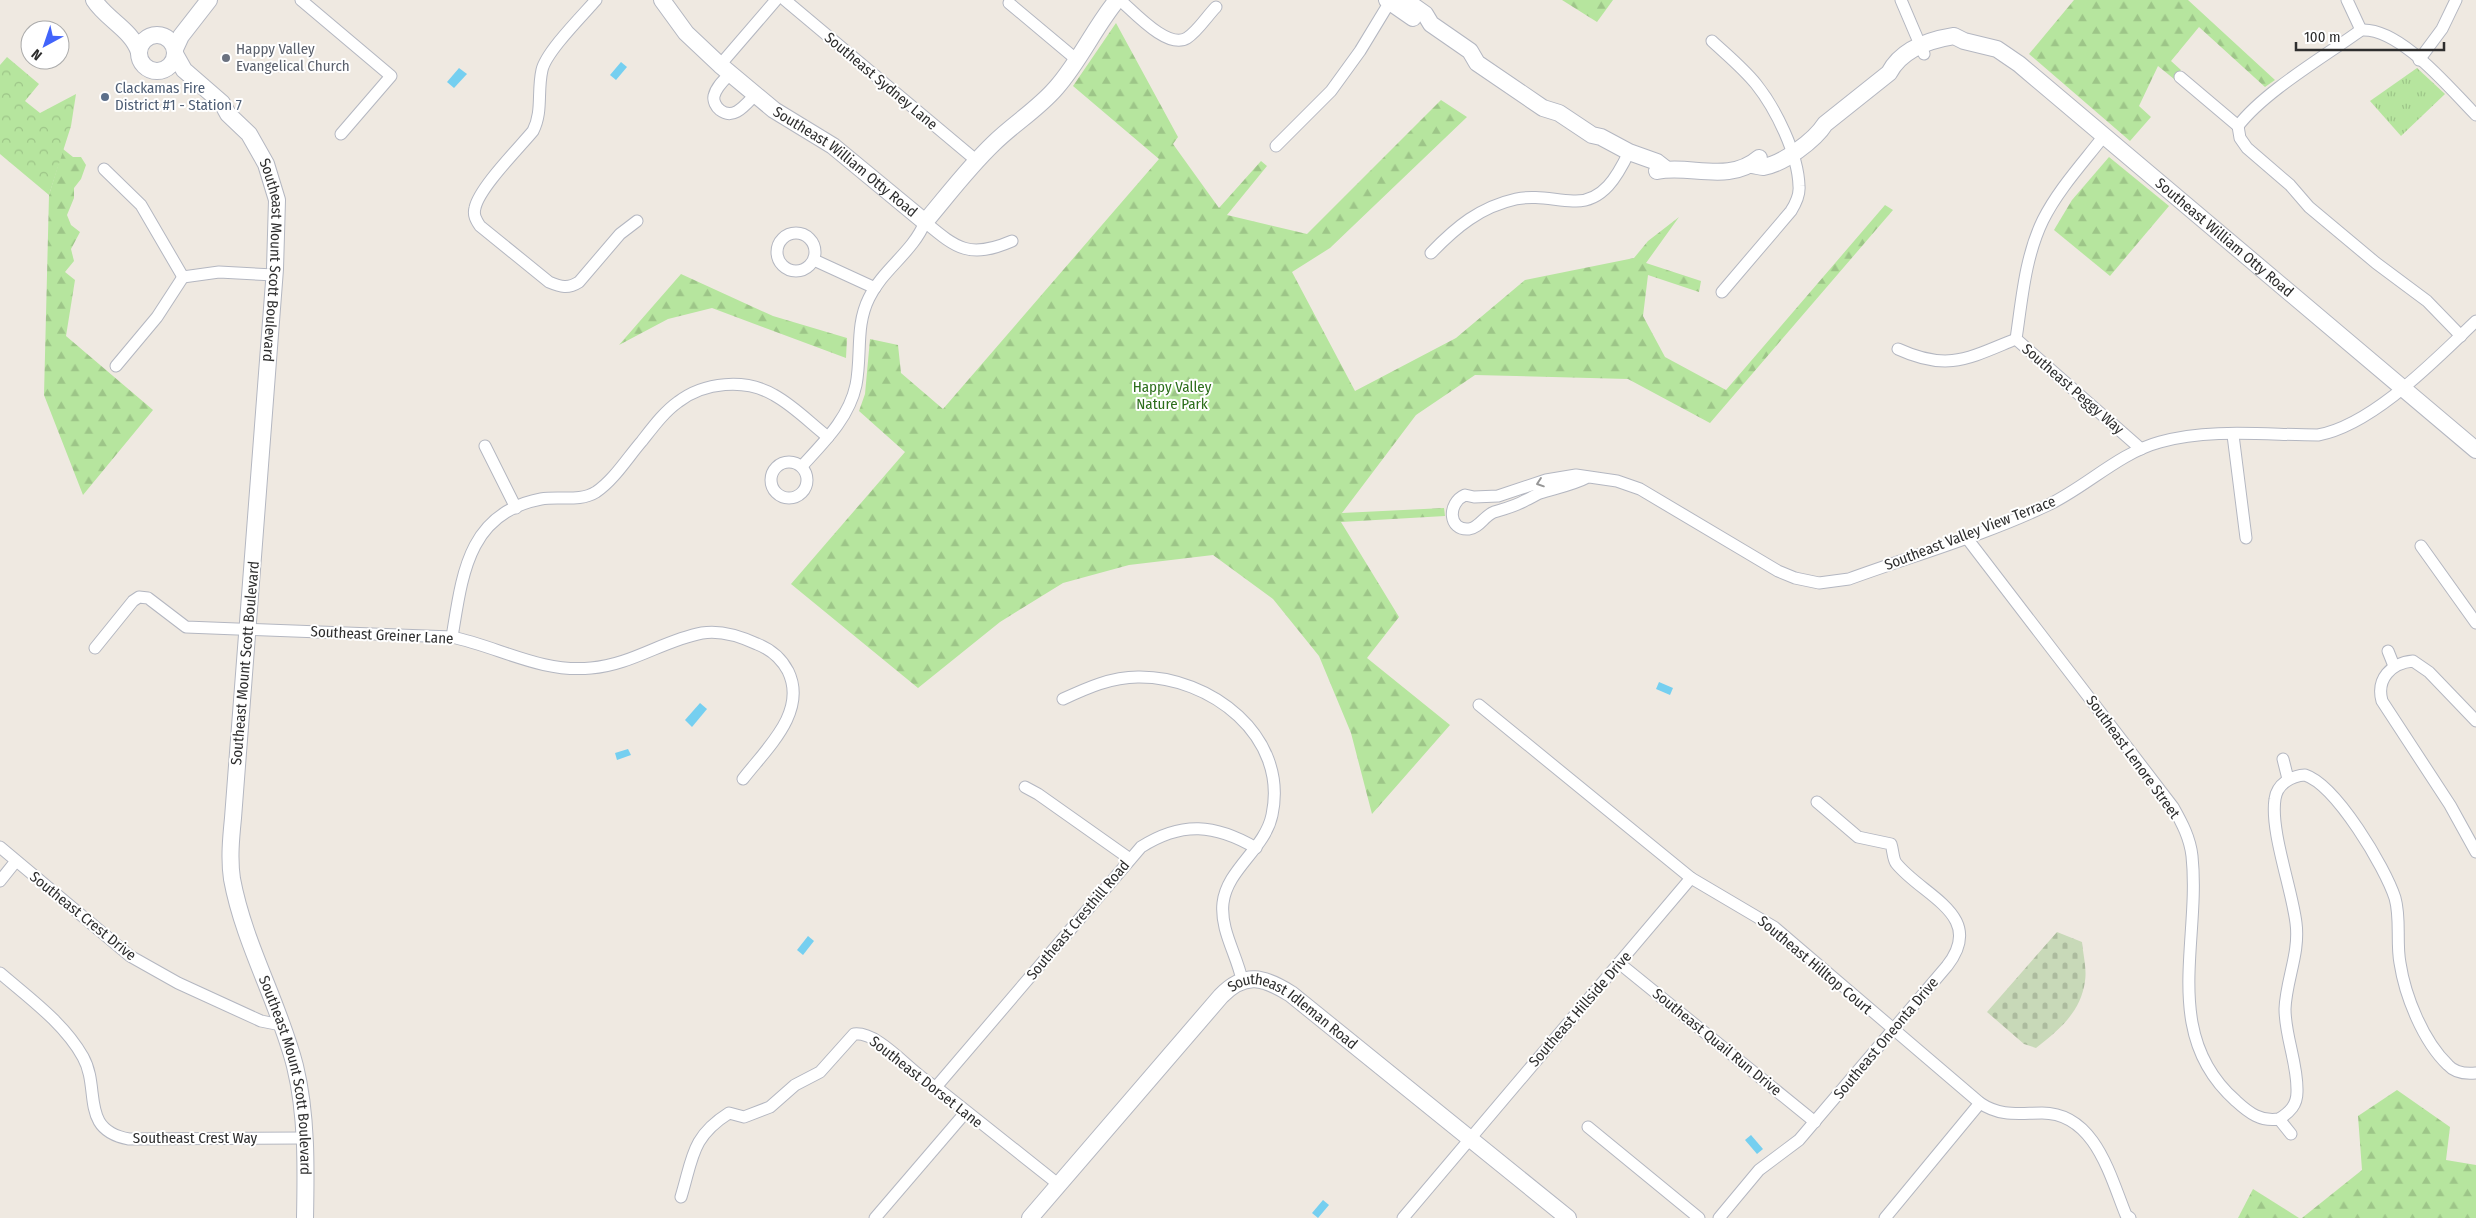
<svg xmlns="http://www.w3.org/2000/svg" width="2476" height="1218" font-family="'Fira Sans Condensed',sans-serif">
	<defs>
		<pattern id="grass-tufts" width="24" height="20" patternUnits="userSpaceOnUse" patternTransform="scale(1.25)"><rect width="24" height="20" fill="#b6e59e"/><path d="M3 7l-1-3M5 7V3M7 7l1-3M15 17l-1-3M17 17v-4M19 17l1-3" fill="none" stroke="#9dc588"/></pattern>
		<pattern id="forest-firs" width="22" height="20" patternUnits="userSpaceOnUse" patternTransform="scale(1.25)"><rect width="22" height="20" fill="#b6e59e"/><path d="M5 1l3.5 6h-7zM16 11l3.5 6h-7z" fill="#9dc588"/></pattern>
		<pattern id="cemetery-stones" width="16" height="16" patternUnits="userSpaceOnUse" patternTransform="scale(1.25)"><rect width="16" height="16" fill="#c8d9b8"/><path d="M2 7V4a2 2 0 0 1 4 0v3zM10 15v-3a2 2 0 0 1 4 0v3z" fill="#acbb9e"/></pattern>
		<pattern id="park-crowns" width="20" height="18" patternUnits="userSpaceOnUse" patternTransform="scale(1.25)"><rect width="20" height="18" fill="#b6e59e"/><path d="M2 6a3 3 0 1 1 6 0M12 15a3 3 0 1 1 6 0" fill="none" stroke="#9dc588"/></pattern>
	</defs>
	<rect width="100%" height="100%" fill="#efe9e1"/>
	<path fill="url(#grass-tufts)" d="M2417 68 2445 94 2401 136 2370 101Z"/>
	<g fill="url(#forest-firs)">
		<path d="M1562 0H1613L1597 22Z"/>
		<path d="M2074 0H2188L2275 80 2265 87 2199 27 2171 61 2181 70 2174 79 2158 66 2139 106 2151 117 2130 141 2029 54Z"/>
		<path d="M1116 23 1178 137 1173 144 1219 208 1261 161 1267 166 1227 215 1307 234 1441 100 1467 117 1330 248 1292 272 1355 391 1456 338 1525 280 1634 258 1648 241 1679 217 1646 263 1701 281 1699 292 1648 275 1643 316 1665 357 1726 390 1885 205 1893 210 1710 423 1628 379 1475 375 1416 415 1342 513 1444 508 1445 516 1341 522 1399 617 1367 658 1450 725 1372 814 1351 733 1319 656 1273 599 1213 555 1129 565 1063 583 1000 622 918 688 791 584 905 452 859 411 865 394 870 339 898 345 901 373 943 409 1159 159 1073 86Z"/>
		<path d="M63 149 73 157H81L86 165 81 179 74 188V198L67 215 71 225 80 232 71 249 74 261 65 272 75 280 66 336 153 410 83 495 44 395 49 195Z"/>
		<path d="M2109 157 2169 206 2110 276 2054 230 2072 200Z"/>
		<path d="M681 274 773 316 847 338 846 358 712 308 668 319 619 345Z"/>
		<path d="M2397 1090 2450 1127 2446 1160 2476 1165V1218H2302L2362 1170 2358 1116Z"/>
		<path d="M2253 1189 2299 1218H2238Z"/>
	</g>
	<path fill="url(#cemetery-stones)" d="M2057 932 2082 942C2083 954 2087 969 2085 981 2081 1012 2059 1030 2036 1048L2024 1044 1987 1012Z"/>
	<path fill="url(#park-crowns)" d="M7 57 39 84 25 101 40 113 76 94 71 126 49 195 0 154V65Z"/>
	<g fill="#75cff0">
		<path d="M621 62 627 67 616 80 610 75Z"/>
		<path d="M459 68 467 74 454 88 447 82Z"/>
		<path d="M1659 682 1673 688 1670 695 1656 689Z"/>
		<path d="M700 703 707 709 692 727 685 720Z"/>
		<path d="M628 749 631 755 617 760 615 753Z"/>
		<path d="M808 936 814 941 803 955 797 950Z"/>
		<path d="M1751 1135 1763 1149 1757 1154 1745 1140Z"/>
		<path d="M1323 1200 1329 1205 1318 1218 1312 1213Z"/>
	</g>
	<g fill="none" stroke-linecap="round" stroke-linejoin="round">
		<defs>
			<g id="street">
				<path d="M301 0 391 76 341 134"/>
				<path d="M596 0C582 16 546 52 542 70 537 92 543 111 533 131 519 148 479 188 475 208 473 215 476 220 480 226L549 282C561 287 568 289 579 282L620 234 637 221"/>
				<path d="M785 0 977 161"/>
				<path d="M1120 0C1134 12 1168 50 1187 38 1198 31 1207 16 1216 7"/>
				<path d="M1901 0 1924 54"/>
				<path d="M2347 0 2361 30"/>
				<path d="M1009 3 1077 60"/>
				<path d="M1712 41C1727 55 1743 68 1756 84 1776 109 1798 154 1799 186 1800 195 1796 203 1791 211L1722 292"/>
				<path d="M2419 60 2442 29 2456 0"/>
				<path d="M720 65 776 0"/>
				<path d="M730 74C724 80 716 87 714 96 713 101 716 107 720 110 734 121 746 104 755 95"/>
				<path d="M2180 77 2238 126"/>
				<path d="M2238 126 2240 138 2247 148 2290 185 2309 207 2376 263 2427 301 2461 336"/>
				<path d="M2238 126C2265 91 2324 57 2361 30 2400 27 2450 89 2476 115"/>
				<path d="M2103 137C2082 164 2058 190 2043 220 2025 257 2022 299 2016 339L2141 449"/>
				<path d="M1276 146 1331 91 1360 51 1391 0"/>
				<path d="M104 169 141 205 183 277 219 272 274 275"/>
				<circle cx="796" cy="252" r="19"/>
				<path d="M1431 253C1456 227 1480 207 1516 199 1536 195 1553 200 1573 201 1603 203 1618 175 1629 152"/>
				<path d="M814 260 875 288"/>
				<path d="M1898 349C1948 372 1969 358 2016 339"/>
				<path d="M116 366 157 317 183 277"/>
				<path d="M2233 435 2246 538"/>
				<path d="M485 446 516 508"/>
				<circle cx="789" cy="480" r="18"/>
				<path d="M802 466C824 442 849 418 856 385 862 355 855 326 869 298 883 269 913 252 925 222 957 249 970 259 1012 241"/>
				<path d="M1588 477C1573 485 1556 488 1540 493 1535 495 1531 498 1526 500 1516 506 1504 509 1494 512 1484 516 1479 528 1469 529 1448 531 1447 503 1465 495L1474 497 1498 496 1546 480 1576 475 1617 481 1640 489 1778 571 1795 578 1819 583 1849 579C1915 555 1985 535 2048 505 2086 487 2119 453 2160 442 2210 428 2267 435 2318 435 2373 425 2436 359 2476 321"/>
				<path d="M1966 537 2173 807C2182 823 2190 838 2192 856 2201 942 2160 1034 2236 1101 2249 1113 2261 1122 2279 1119 2290 1112 2297 1105 2297 1092 2298 1064 2285 1037 2285 1009 2286 980 2300 953 2296 923 2292 889 2270 831 2275 799 2277 784 2291 776 2305 775 2336 785 2385 867 2395 898 2401 919 2396 942 2400 963 2405 996 2423 1041 2448 1065 2455 1073 2466 1074 2476 1073"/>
				<path d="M2421 546 2476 623"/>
				<path d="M452 637C462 577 467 513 541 499 559 496 580 502 596 492 614 480 628 457 642 441 653 427 664 412 678 402 704 382 745 378 774 395 794 406 810 423 828 437"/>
				<path d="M95 648 133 601 139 597 148 598 186 627 452 637C499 647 541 673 591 668 631 665 664 640 702 633 720 630 742 637 757 644 770 649 781 658 788 671 808 712 766 749 743 779"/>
				<path d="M2388 651 2394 666"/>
				<path d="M1063 699C1087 688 1111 677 1138 677 1210 676 1289 736 1272 815 1265 849 1227 869 1223 903 1220 930 1237 955 1242 980"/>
				<path d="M1479 705 1691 878 1774 927 1980 1103C2001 1117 2019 1113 2042 1113 2095 1113 2110 1176 2126 1215L2130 1218"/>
				<path d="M2476 721 2429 672 2413 661C2391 663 2376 679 2382 701L2450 805 2476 852"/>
				<path d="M2283 759 2288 779"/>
				<path d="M1025 787 1038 794 1130 859"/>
				<path d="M0 847 130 956 178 983 261 1021 281 1025"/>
				<path d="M0 881 16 861"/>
				<path d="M1619 963 1815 1122"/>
				<path d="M0 973C29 998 64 1023 83 1057 101 1089 79 1130 129 1139L303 1138"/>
				<path d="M936 1087 1141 847C1182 821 1215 824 1256 848"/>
				<path d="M2279 1119 2291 1134"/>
				<path d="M1588 1127 1699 1218"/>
				<path d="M681 1197C693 1158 691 1137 729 1113L744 1117 770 1107 795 1085 820 1072 854 1034C880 1031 912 1075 936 1087L1058 1184"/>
				<path d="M875 1218 965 1113"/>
				<path d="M1403 1218 1691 878"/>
				<path d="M1719 1218 1759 1170 1799 1140 1947 966C1987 915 1922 896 1896 863 1893 859 1893 850 1891 844L1858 837 1817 802"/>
				<path d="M1885 1218 1980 1103"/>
			</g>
			<g id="secondary">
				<path d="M94 0C106 19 132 30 139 52"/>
				<path id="s1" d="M662 0 686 33 720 65 774 110 833 146 925 222C947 196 968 168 993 144 1013 124 1037 110 1056 88 1080 61 1094 28 1117 0"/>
				<path d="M1387 0 1413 18"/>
				<path d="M1405 0 1425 14 1431 24 1470 51 1477 63 1543 108 1559 113 1592 135 1601 137 1629 152 1657 162 1666 169"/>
				<circle cx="157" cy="53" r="18"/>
				<path d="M175 49 181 36 209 0"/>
				<path id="s2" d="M175 54 184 70 222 103 228 114 249 134 266 164 277 200 275 269 233 818C231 838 229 859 232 879 244 944 279 1003 295 1066 307 1115 306 1169 305 1218"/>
				<path id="s3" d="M1751 165C1755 165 1760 167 1763 167 1783 164 1815 140 1825 124L1889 73C1901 50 1929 40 1954 36L1964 41 1997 49 2019 64 2476 450"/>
				<path d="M1657 171C1690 164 1729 184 1759 158"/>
				<path id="s4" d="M1030 1218 1221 996C1245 971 1264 977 1291 994L1568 1218"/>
			</g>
		</defs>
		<use href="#street" stroke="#b4b7c1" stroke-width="13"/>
		<use href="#secondary" stroke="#b4b7c1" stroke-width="18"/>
		<use href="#street" stroke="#fff" stroke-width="11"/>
		<use href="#secondary" stroke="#fff" stroke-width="16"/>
	</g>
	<defs><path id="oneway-chevron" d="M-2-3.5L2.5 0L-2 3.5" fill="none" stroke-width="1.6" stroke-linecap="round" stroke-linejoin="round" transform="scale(1.25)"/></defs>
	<use stroke="#969696" href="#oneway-chevron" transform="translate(1540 483) rotate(161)"/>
	<circle fill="#6b7280" stroke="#fff" stroke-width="2" cx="226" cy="58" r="5"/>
	<circle fill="#5c6f8a" stroke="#fff" stroke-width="2" cx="105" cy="97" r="5"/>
	<g text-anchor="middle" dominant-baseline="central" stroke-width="4" stroke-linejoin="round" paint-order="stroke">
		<g font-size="15" fill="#5b616d" stroke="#fff" text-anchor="start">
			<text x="236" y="49">Happy Valley<tspan x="236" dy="17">Evangelical Church</tspan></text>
		</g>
		<g font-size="15" fill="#2e2e2e" stroke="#fff">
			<text transform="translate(881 81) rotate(40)">Southeast Sydney Lane</text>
			<text stroke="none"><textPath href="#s1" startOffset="246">Southeast William Otty Road</textPath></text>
			<text stroke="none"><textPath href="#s3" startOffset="589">Southeast William Otty Road</textPath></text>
			<text stroke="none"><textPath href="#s2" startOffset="242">Southeast Mount Scott Boulevard</textPath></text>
			<text transform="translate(2073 389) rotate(41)">Southeast Peggy Way</text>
			<text transform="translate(1970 533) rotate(-21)">Southeast Valley View Terrace</text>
			<text transform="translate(382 635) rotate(3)">Southeast Greiner Lane</text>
			<text transform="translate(245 663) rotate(-85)">Southeast Mount Scott Boulevard</text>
			<text transform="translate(2133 757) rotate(54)">Southeast Lenore Street</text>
			<text transform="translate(83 916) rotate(39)">Southeast Crest Drive</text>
			<text transform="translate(1078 920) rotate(-50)">Southeast Cresthill Road</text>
			<text transform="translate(1815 965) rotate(40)">Southeast Hilltop Court</text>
			<text transform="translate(1580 1009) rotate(-49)">Southeast Hillside Drive</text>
			<text stroke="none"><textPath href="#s4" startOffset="379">Southeast Idleman Road</textPath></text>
			<text transform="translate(1886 1038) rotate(-50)">Southeast Oneonta Drive</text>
			<text transform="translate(1717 1042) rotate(39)">Southeast Quail Run Drive</text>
			<text stroke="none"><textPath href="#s2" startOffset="1068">Southeast Mount Scott Boulevard</textPath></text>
			<text transform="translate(926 1082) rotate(38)">Southeast Dorset Lane</text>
			<text x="195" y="1138">Southeast Crest Way</text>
		</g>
		<g font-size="15" fill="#4e5e75" stroke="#fff" text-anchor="start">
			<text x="115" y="88">Clackamas Fire<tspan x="115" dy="17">District #1 - Station 7</tspan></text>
		</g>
		<g font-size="15" fill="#2c6e1b" stroke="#fff">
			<text x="1172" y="387">Happy Valley<tspan x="1172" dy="17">Nature Park</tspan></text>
		</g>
	</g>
	<g transform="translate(45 45) rotate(220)"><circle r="24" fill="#ffffff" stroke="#ababab"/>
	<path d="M0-4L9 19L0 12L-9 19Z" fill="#4264fb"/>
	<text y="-8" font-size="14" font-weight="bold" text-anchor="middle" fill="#2e2e2e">N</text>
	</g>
	<path d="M2296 42v8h148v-8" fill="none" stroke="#2e2e2e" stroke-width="2.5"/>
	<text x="2304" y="42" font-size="15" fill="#2e2e2e" stroke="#ffffff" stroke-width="4" paint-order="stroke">100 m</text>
</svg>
